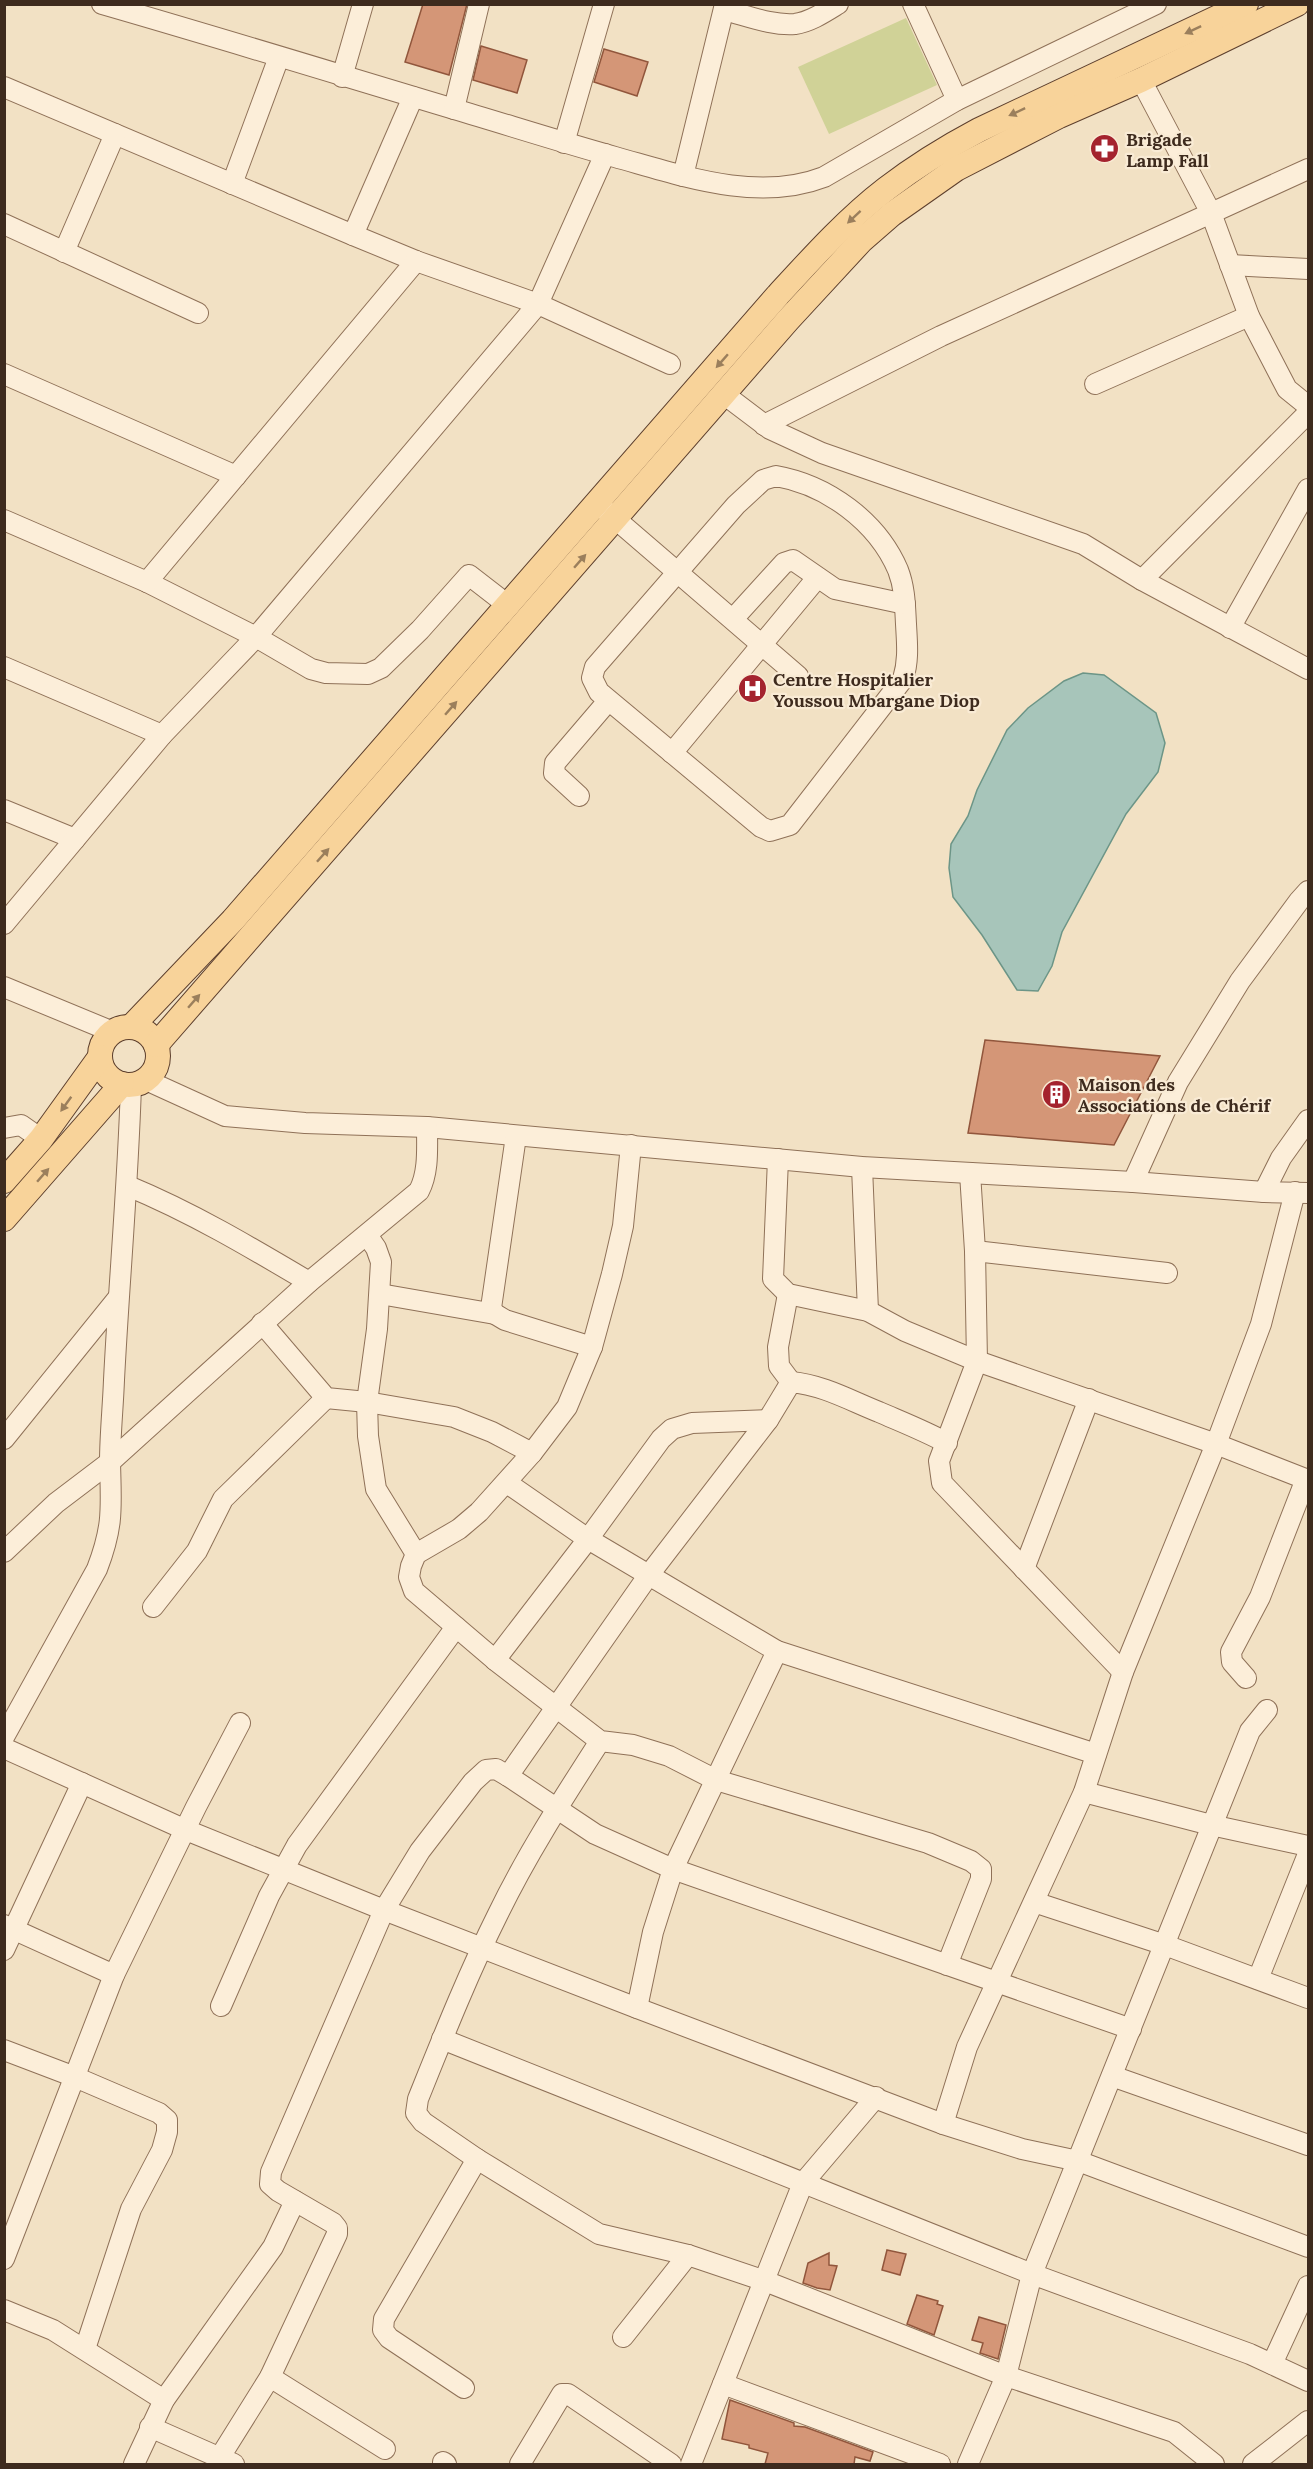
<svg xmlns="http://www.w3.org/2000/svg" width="1313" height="2469" font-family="Lora,serif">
	<rect width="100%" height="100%" fill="#f2e1c4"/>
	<path fill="#d0d297" d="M906 18 937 85 829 134 798 67Z"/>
	<path fill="#a7c5ba" stroke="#6c9587" stroke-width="1.5" d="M1083 673 1104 675 1156 713 1165 743 1158 772 1126 814 1062 932 1052 966 1038 991 1017 990 982 935 953 897 949 868 951 844 968 816 977 790 1007 730 1028 708 1064 681Z"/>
	<g fill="#d49677" stroke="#91563c" stroke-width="1.5">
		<path d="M423 4H467L449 75 405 62Z"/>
		<path d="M481 46 527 60 517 93 473 80Z"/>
		<path d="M604 49 648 62 637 96 594 82Z"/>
		<path d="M985 1040 1160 1056 1114 1145 968 1133Z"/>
		<path d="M887 2250 906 2254 900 2275 882 2270Z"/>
		<path d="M829 2253V2265L837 2266 830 2290 817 2288 803 2283 808 2263Z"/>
		<path d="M917 2295 938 2301 937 2304 943 2306 934 2335 907 2324Z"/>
		<path d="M979 2317 1006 2325 998 2359 980 2353 983 2343 972 2340Z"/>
		<path d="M730 2400 794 2423V2426L805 2427 873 2452 870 2461 855 2457 854 2464H765L768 2453 749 2448V2445L722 2439Z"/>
	</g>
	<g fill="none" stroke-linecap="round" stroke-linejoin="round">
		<defs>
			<g id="minor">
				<path d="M102 4C220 38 337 74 454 109 508 125 561 142 615 157 680 175 757 203 824 177L957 100 1156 4"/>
				<path d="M913 4 957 100"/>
				<path d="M724 10C745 15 772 26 795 24 810 22 825 12 838 4"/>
				<path d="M342 77 363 4"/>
				<path d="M1141 80 1211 213 1249 316 1287 389 1308 406"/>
				<path d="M4 87 353 235 416 261 538 304 670 364"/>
				<path d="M454 109 479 4"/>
				<path d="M564 143 604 4"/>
				<path d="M683 176 725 4"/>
				<path d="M232 184 279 57"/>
				<path d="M4 224 198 313"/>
				<path d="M353 235 413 97"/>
				<path d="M64 252 115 134"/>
				<path d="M1230 265 1308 269"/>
				<path d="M4 374 236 476"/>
				<path d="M1095 384 1249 316"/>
				<path d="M725 395 770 429 822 453 1083 544 1142 580 1308 669"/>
				<path d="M764 425 941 336 1308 169"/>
				<path d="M776 476C827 485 877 521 898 570 905 588 905 606 906 624 907 643 909 660 903 679L790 825 770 831 761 827 599 692 592 678 595 667 736 505 763 480Z"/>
				<path d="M605 510 798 676"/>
				<path d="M4 520 147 582 256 637 311 669 326 673 368 674 381 668 420 630 469 575 509 606"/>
				<path d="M1142 580 1308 413"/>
				<path d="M147 582 416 261"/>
				<path d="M733 619 784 563 793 560 835 589 905 604"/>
				<path d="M1230 628 1308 489"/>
				<path d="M4 667 162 735"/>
				<path d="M672 753 817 578"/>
				<path d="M579 796 554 773 555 763 608 701"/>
				<path d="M4 810 75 839"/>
				<path d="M4 924 162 735 256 637 538 304 605 154"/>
				<path d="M4 987 113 1032"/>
				<path d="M146 1080 225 1116 305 1123 427 1127 862 1167 1133 1182 1264 1192 1308 1193"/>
				<path d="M4 1128 21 1125 41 1139"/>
				<path d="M516 1136 491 1308 495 1314 505 1320 592 1347"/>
				<path d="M631 1145 623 1226 612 1274 592 1347 567 1407 532 1453 479 1512 459 1529 416 1554 411 1566 409 1577 414 1591 495 1660 600 1741 633 1745 669 1756 716 1780 928 1843 971 1861 981 1869V1879L947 1965"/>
				<path d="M778 1159 773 1279 788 1294 868 1311 905 1331 977 1361 1216 1444 1308 1480"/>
				<path d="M862 1167 868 1311"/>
				<path d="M970 1173 975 1251 977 1361 939 1461 942 1483 1123 1672"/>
				<path d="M1133 1182 1178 1082 1240 981 1299 901 1308 891"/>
				<path d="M128 1186C191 1212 250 1247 309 1282"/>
				<path d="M1264 1192 1281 1158 1308 1120"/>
				<path d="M367 1235 376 1248 381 1262 377 1329 367 1402 368 1436 376 1489 416 1554"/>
				<path d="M975 1251 1167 1273"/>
				<path d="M380 1294 495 1314"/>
				<path d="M788 1294 778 1347 779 1366 791 1382"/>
				<path d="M262 1323 326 1398 367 1402 454 1417 492 1432 532 1453"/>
				<path d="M4 1439 118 1298"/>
				<path d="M507 1483 588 1539 777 1651 1096 1754"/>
				<path d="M4 1552 56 1503 110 1462 309 1282 419 1191C429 1172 427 1148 427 1127"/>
				<path d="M1024 1569 1089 1399"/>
				<path d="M153 1607 197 1551 223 1499 326 1398"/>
				<path d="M495 1660 588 1539 661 1439 672 1429 692 1423 768 1420"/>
				<path d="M1246 1678 1232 1662 1231 1652 1260 1597 1306 1479"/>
				<path d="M4 1737 97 1569C114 1525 111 1507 110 1462 110 1435 113 1407 114 1380 119 1282 128 1184 131 1085"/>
				<path d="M600 1741C564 1797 527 1854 498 1914 468 1974 443 2037 418 2099L416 2113 423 2122 477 2159 599 2234 688 2255 765 2281 1006 2376 1174 2432 1214 2464"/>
				<path d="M4 1748 186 1830 384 1910 637 2008 943 2124 1022 2149 1078 2161 1308 2247"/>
				<path d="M508 1776 648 1576 768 1420 791 1382C823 1385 849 1400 879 1412 902 1422 925 1431 947 1443"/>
				<path d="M1084 1792 1211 1825 1308 1846"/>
				<path d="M1034 1902 1165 1945 1308 1998"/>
				<path d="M4 1925 114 1975"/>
				<path d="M4 1950 82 1783"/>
				<path d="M1258 1979 1308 1854"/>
				<path d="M221 2006 269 1896 297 1845 456 1627"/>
				<path d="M637 2008 653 1932 673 1869 777 1651"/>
				<path d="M442 2039 1032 2274 1250 2354 1308 2381"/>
				<path d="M4 2050 75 2077 159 2113 167 2120V2132L162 2150 131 2209 85 2349"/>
				<path d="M1112 2076 1308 2145"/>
				<path d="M943 2124 967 2047 1084 1792 1123 1672 1216 1444 1261 1324 1295 1192"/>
				<path d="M4 2259 114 1975 196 1807 240 1723"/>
				<path d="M4 2310 53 2330 164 2400"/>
				<path d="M623 2337 688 2255"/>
				<path d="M1272 2364 1308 2286"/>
				<path d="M270 2377 385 2449"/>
				<path d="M723 2384 940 2464"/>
				<path d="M464 2388 389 2338 383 2330 384 2319 477 2159"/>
				<path d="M150 2427 234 2464"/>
				<path d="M220 2457 270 2377 337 2234V2228L333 2223 278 2191 270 2184 271 2172 384 1910 420 1851 473 1782 486 1770 496 1769 508 1776 595 1834 673 1869 1131 2029"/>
				<path d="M443 2462 446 2464"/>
				<path d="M134 2464 164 2400 273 2247 295 2201"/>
				<path d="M520 2464 562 2394H568L671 2464"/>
				<path d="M691 2464 803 2183 876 2097"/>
				<path d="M968 2464 1006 2376 1032 2274 1250 1731 1267 1710"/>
				<path d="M1253 2464 1308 2421"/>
			</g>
			<g id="major">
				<path d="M131 1027 233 920 778 295C812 258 847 219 886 189 916 166 947 147 979 130L1246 4"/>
				<circle cx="129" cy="1056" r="29"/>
				<path d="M156 1045 788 320 861 241 892 214 956 169 1059 116 1141 80 1297 4"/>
				<path d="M4 1181 41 1139 100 1057"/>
				<path d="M4 1219 122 1084"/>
			</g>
		</defs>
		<use href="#minor" stroke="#8f7158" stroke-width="22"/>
		<use href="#major" stroke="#5d3f2d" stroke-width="26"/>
		<use href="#minor" stroke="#fceed9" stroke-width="20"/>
		<use href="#major" stroke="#f8d39a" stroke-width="24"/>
	</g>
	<defs><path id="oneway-solid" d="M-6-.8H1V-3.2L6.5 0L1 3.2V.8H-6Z" transform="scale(1.5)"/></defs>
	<g fill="#9b7f5c">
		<use href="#oneway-solid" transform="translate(1193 30) rotate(155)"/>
		<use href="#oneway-solid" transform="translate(1017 112) rotate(155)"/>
		<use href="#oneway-solid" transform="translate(854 217) rotate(137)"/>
		<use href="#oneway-solid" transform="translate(722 361) rotate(131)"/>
		<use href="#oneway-solid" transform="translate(580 561) rotate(-49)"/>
		<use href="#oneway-solid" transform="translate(451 708) rotate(-49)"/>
		<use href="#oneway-solid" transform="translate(323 855) rotate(-48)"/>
		<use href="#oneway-solid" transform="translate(194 1001) rotate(-49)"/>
		<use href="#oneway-solid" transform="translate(66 1104) rotate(126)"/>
		<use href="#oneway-solid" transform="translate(43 1175) rotate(-49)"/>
	</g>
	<defs>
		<symbol id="pharmacy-disc" viewBox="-11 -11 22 22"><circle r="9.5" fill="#a4232e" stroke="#f9ebd5"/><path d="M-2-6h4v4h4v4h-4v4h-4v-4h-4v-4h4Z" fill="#fff"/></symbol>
		<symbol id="hospital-disc" viewBox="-11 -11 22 22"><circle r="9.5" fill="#a4232e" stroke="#f9ebd5"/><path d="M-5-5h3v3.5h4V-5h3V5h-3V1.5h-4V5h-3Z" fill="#fff"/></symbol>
		<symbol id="building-disc" viewBox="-11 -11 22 22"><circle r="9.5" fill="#a4232e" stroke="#f9ebd5"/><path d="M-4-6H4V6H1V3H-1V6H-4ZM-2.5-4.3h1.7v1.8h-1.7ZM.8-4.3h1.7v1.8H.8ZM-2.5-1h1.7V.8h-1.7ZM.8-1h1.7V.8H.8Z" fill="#fff"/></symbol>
	</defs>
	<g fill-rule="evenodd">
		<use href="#pharmacy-disc" x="1088" y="132" width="33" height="33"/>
		<use href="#hospital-disc" x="736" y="672" width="33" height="33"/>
		<use href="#building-disc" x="1040" y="1078" width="33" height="33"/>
	</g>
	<g text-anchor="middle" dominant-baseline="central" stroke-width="4.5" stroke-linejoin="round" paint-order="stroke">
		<g font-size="18" font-weight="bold" fill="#3e2b1e" stroke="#f9ebd5" text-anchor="start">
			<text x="1126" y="139">Brigade<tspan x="1126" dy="21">Lamp Fall</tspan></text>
			<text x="773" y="679">Centre Hospitalier<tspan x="773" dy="21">Youssou Mbargane Diop</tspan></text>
			<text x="1078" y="1084">Maison des<tspan x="1078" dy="21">Associations de Chérif</tspan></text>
		</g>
	</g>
	<rect width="1313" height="2469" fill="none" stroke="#3e2b1e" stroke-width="12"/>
</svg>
